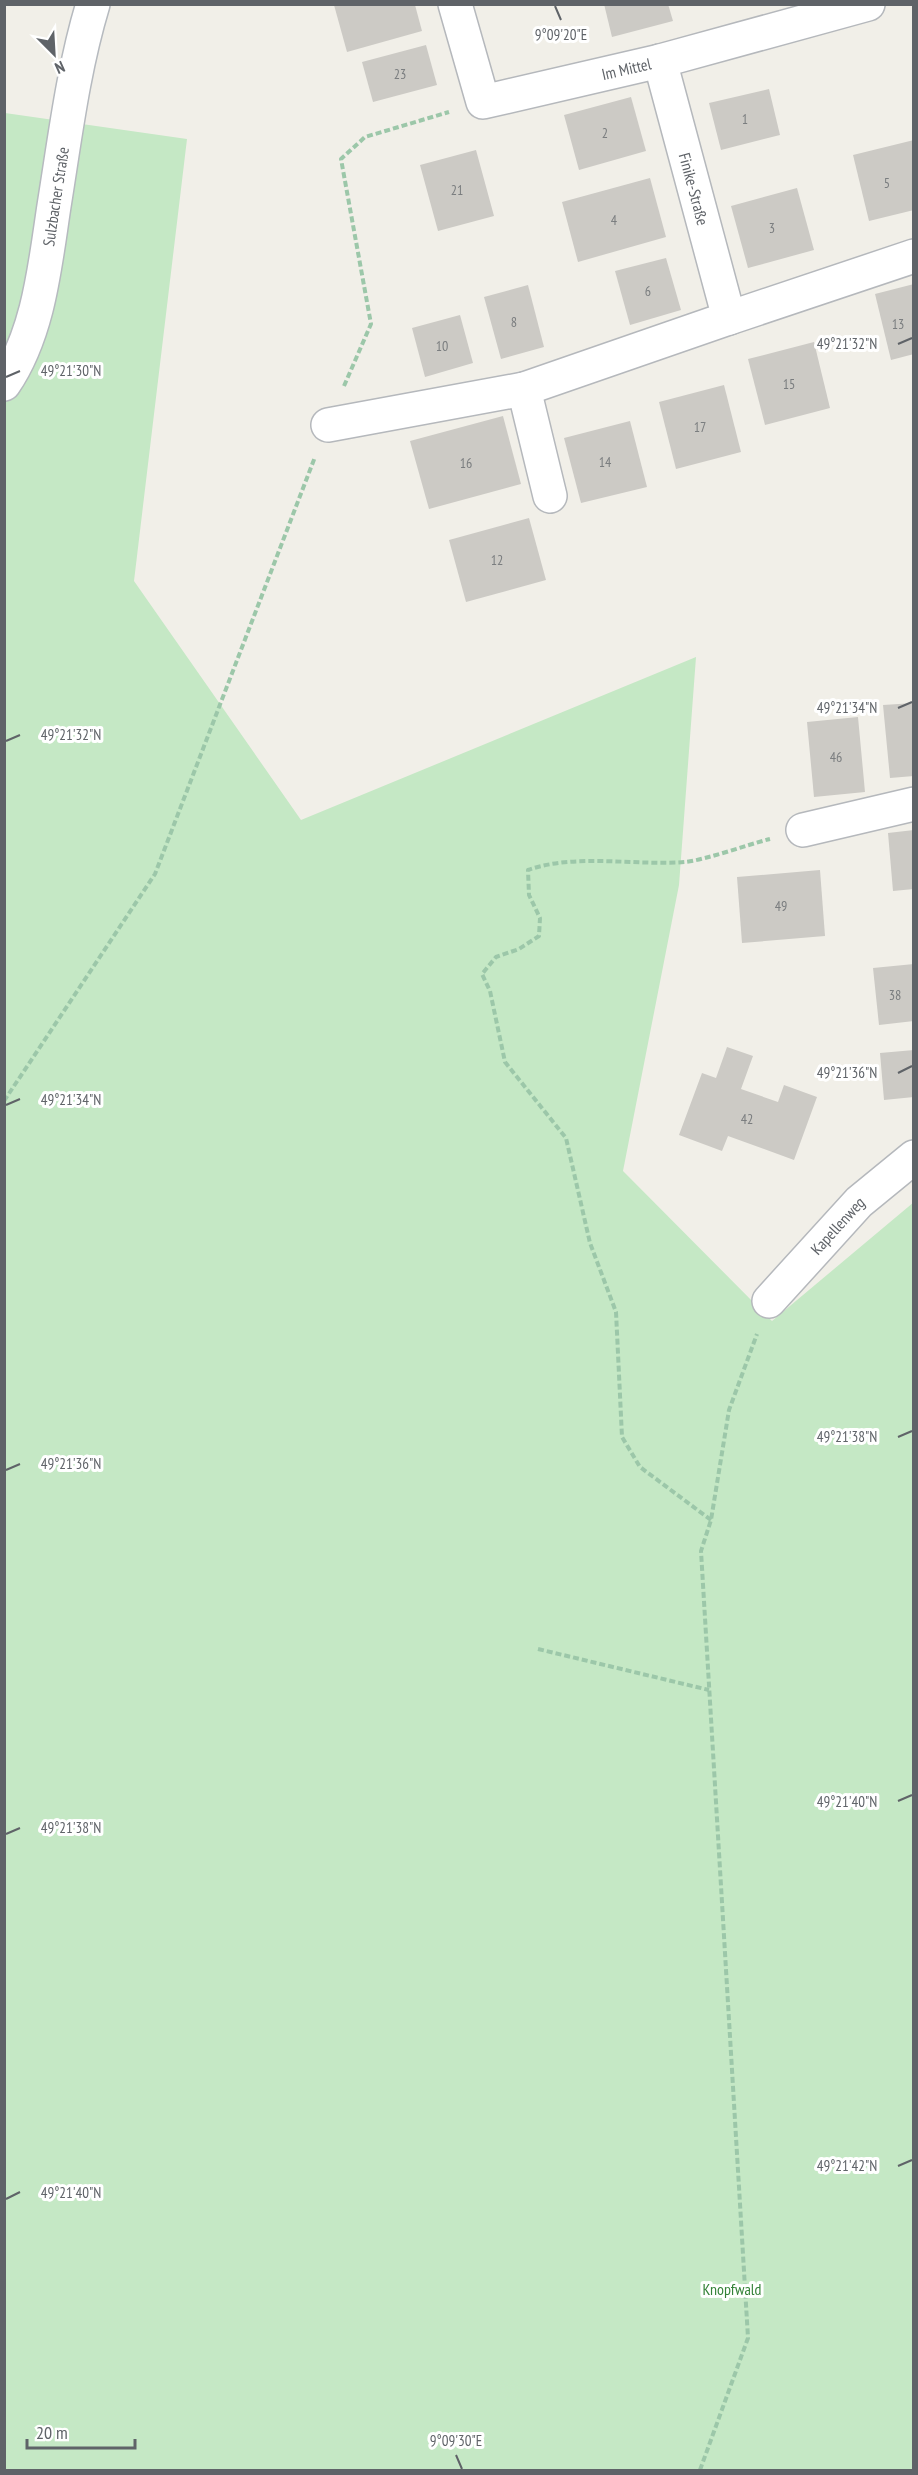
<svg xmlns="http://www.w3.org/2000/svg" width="918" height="2475" font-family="'PT Sans Narrow',sans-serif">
	<rect width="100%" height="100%" fill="#f1efe8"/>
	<path fill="#c5e8c5" d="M5 113 187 139 134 581 301 820 696 657 679 885 623 1171 772 1321 914 1202 913 2470H5Z"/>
	<g fill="#cccac5">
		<path d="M604 4H668L673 21 612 37Z"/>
		<path d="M334 5H415L422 31 347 52Z"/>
		<path d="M426 45 437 85 373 102 362 62Z"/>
		<path d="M769 89 780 135 721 150 709 103Z"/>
		<path d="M631 97 646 151 579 170 564 115Z"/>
		<path d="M914 140V210L869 221 853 155Z"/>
		<path d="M476 150 494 216 438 231 420 165Z"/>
		<path d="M650 178 666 237 578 262 562 202Z"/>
		<path d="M797 188 814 250 748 268 731 206Z"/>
		<path d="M666 258 681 310 630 325 615 271Z"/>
		<path d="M914 284V354L891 360 875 294Z"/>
		<path d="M528 285 544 347 501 359 484 297Z"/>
		<path d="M460 315 473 363 425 377 412 328Z"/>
		<path d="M814 342 830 408 765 425 748 359Z"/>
		<path d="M724 385 741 452 676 469 659 402Z"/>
		<path d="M503 416 521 484 429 509 410 441Z"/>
		<path d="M630 421 647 487 581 503 564 438Z"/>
		<path d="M529 518 546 580 466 602 449 540Z"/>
		<path d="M914 703V776L890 778 883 705Z"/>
		<path d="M858 717 865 792 814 797 807 722Z"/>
		<path d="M914 830V889L893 891 888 833Z"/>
		<path d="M820 870 825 936 742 943 737 877Z"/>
		<path d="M914 964V1021L879 1025 873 968Z"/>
		<path d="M727 1047 753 1056 741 1089 778 1102 784 1085 817 1097 794 1160 728 1136 722 1151 679 1135 702 1073 716 1078Z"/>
		<path d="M914 1050V1097L884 1100 880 1053Z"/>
	</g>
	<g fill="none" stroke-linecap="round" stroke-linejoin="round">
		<defs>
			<g id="minor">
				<path id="s1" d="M455 4 483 102 660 61 868 4"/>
				<path d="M729 318 914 256"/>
				<path d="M524 389 550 496"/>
				<path d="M328 425 524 389 729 318 660 61"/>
				<path d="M803 830 914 804"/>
				<path id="s2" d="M769 1301 859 1202 914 1157"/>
			</g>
			<g id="secondary">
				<path id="s3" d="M4 384C39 333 45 265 54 206 65 138 73 70 93 4"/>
			</g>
		</defs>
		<use href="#minor" stroke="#b5b8bc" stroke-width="36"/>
		<use href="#secondary" stroke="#b6babf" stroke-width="36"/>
		<g stroke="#9cc7a9" stroke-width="4" stroke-dasharray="6 3" stroke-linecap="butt">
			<path d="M344 386 371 324 341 159 365 137 449 112"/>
			<path d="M4 1101 155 874 315 457"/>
			<path d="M711 1520 640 1467 622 1437 616 1312 590 1243 566 1138 505 1062 490 991 482 974 496 957 519 949 539 936 540 918 529 895 528 870C576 853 635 866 685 862 709 859 746 845 770 839"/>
			<path d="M538 1649 709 1690"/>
			<path d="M700 2470 748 2338 701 1551 711 1520 729 1410 757 1334"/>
		</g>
		<use href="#minor" stroke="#fff" stroke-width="33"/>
		<use href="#secondary" stroke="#fff" stroke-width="33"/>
	</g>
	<path fill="none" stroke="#5f6368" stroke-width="2" d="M555 6 561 20M898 344 912 338M6 377 20 371M898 708 912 702M6 741 20 735M898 1073 912 1066M6 1105 20 1099M898 1437 912 1431M6 1470 20 1464M898 1801 912 1795M6 1834 20 1828M898 2166 912 2160M6 2199 20 2192M456 2455 462 2469"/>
	<g text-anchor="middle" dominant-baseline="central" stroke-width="6" stroke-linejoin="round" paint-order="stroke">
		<g font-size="14" fill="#7a7d7f">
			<text x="400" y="74">23</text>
			<text x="745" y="119">1</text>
			<text x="605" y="133">2</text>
			<text x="887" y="183">5</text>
			<text x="457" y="190">21</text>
			<text x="614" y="220">4</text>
			<text x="772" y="228">3</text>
			<text x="648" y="291">6</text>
			<text x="514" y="322">8</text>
			<text x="898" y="324">13</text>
			<text x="442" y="346">10</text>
			<text x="789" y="384">15</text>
			<text x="700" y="427">17</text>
			<text x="605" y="462">14</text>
			<text x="466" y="463">16</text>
			<text x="497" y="560">12</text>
			<text x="836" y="757">46</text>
			<text x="781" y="906">49</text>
			<text x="895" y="995">38</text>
			<text x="747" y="1119">42</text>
		</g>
		<g font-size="16" fill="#5f6368" stroke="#fff">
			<text stroke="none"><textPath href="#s1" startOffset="249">Im Mittel</textPath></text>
			<text transform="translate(694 189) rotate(75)">Finike-Straße</text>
			<text stroke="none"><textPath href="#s3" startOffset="196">Sulzbacher Straße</textPath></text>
			<text stroke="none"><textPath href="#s2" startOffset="102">Kapellenweg</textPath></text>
		</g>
		<g font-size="16" fill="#348238" stroke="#fff">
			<text x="732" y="2289">Knopfwald</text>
		</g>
	</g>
	<g font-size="15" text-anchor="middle" fill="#5f6368" stroke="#fff" stroke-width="6" stroke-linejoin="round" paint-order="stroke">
		<text x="561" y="40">9°09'20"E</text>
		<text x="847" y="349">49°21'32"N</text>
		<text x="71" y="376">49°21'30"N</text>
		<text x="847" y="713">49°21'34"N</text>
		<text x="71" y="740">49°21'32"N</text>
		<text x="847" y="1078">49°21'36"N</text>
		<text x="71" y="1105">49°21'34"N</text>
		<text x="847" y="1442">49°21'38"N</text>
		<text x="71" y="1469">49°21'36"N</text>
		<text x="847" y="1807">49°21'40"N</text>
		<text x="71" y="1833">49°21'38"N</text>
		<text x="847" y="2171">49°21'42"N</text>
		<text x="71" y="2198">49°21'40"N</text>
		<text x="456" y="2446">9°09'30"E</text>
	</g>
	<rect width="918" height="2475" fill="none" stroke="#5f6368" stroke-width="12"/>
	<g transform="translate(54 54) rotate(156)" stroke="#ffffff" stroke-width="4.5" paint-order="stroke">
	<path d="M0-4.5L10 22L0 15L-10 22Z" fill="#5f6368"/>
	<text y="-9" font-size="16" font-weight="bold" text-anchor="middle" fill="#5f6368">N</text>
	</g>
	<path d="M27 2439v9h108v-9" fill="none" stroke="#5f6368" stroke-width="3"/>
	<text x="36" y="2439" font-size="18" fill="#5f6368" stroke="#ffffff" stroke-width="4.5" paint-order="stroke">20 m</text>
</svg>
